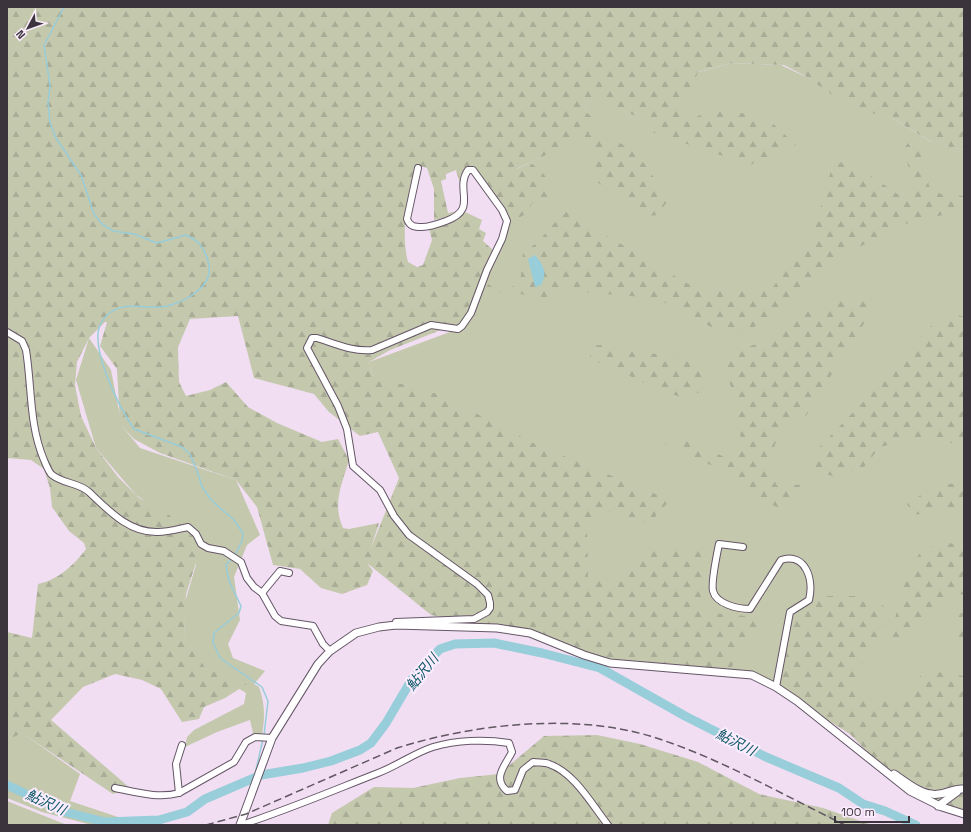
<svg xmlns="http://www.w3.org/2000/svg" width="971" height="832" font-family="'Space Grotesk','Noto Sans JP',sans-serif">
	<defs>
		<pattern id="forest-firs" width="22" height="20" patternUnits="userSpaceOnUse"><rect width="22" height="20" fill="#c4c8ad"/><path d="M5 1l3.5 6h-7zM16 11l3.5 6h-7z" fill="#a9ac96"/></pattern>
	</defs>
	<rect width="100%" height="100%" fill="#f1def3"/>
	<g fill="#c4c8ad">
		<path d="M731 63 781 65 890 117 931 142 964 150V814L938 806 929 791 850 734 772 681 591 646 373 376 369 362 458 329 501 239 519 168 590 132 585 111 593 96 635 116 684 72H699Z"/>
		<path d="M89 338 111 370 122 426 140 448 236 480 260 535 247 545 234 577 240 620 228 644 233 658 265 671 254 684 259 687C265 704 265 717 262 735L253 733 250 720 217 732 185 747 187 737 194 730 244 704 246 693 206 669 184 640 185 602 196 565V536L136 495 96 448 76 380Z"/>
		<path d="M21 732 80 774 70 801 118 817 119 825H92L42 812 7 798V740Z"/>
		<path d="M7 801 67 825H7Z"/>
	</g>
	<g fill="url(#forest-firs)" fill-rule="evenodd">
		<path d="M7 7H964V150L933 143 890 117 853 109 805 76 784 65 731 63 698 72 681 112 683 123 716 108 767 118 796 145 750 165 654 133 638 114 635 116 593 97 585 111 595 120 589 135C634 139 648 165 667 202L657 215 648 216 597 182 595 170V154L578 142 586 136 516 169 532 164 543 173 552 187 548 199 534 200 526 214 510 222 470 167 464 173 461 187 456 170 446 174V179L441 181 448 213 458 211 453 216 434 220V189L427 168 417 165C408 196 400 230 408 262L417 267 423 265 432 240 429 229 465 212 482 220 479 229 486 233 483 241 494 251 465 320 458 329 446 328 390 350 369 362 373 376 441 395 537 445 670 500 649 524 603 510 587 529 588 577 626 579 635 557 660 547 706 551 699 612 781 619 747 634 729 673 602 660 539 636 431 615 367 563 373 571 367 585 342 594 321 588 300 569 273 565 257 507 236 480 160 453 134 439 120 424 117 369 100 346 107 322H105L89 338 77 362 75 385 81 416 96 448 118 477 139 498 161 509 196 536 200 550 186 594 184 640 193 649 206 669 247 684 225 698 204 707 199 719 182 722 161 689 142 680 115 674 83 687 51 720 130 788 113 794 22 733 7 740V632L32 638 38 584C58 580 74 565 86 549L84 543 69 531 52 507 50 488 44 469 31 460 7 458ZM238 316 254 378 314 394 329 412 360 436 378 432 399 478 371 548 379 523 349 529 343 528C332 504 342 484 349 460L338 439 322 442 277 423 248 407 226 382 210 390 186 396 179 382 178 347 190 319Z"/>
		<path d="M910 141 922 150 929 186 941 194 964 196V211L912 221 847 253 772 319 730 337 656 298 568 291 541 299 521 294 485 291 488 284 497 290 520 285 523 252C545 242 553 216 576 207L582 221 695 288 770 291 813 234 832 167 847 159 906 200 914 189 904 148Z"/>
		<path d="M859 297 871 310 856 338 830 377 806 416 781 430 767 464 777 486 810 484 815 487 795 499 777 507 755 497 735 475 701 461 665 443 678 437 727 458 741 445C740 415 732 389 723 361L737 351 773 338 809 310Z"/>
		<path d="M955 314 964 317V446L947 442 909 440 880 447 865 466 839 478 816 471 812 455 865 400 898 361 932 325Z"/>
		<path d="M599 345 688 359 708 379 705 390 685 398 660 391 624 373 611 362 592 363 588 347Z"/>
		<path d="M941 482 964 486V512L953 508 914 515 907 504Z"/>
		<path d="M950 543 964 549V595L955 593C936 612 918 640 891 643L894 622 909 568 924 548Z"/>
		<path d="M818 596H868L883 603 884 618 880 637 859 667 855 692 899 706 920 676 942 672 964 676V710L957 709 951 721 964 734V814L938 806 929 791 904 786 882 767 850 734 797 701 772 681 794 611Z"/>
		<path d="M954 613H964V642L957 640Z"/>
		<path d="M597 735 640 744 698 762 759 794 823 808 872 825H328L332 813 374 787 413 788 460 778 499 774 544 736Z"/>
	</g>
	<path fill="#98cdda" d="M535 255C543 265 548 272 541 285L535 287 528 259Z"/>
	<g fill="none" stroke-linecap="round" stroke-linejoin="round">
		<g stroke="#98cdda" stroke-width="1.5">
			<path d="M64 7 44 45 50 86 48 103 50 123 56 138 81 175 94 214 102 224 113 231 134 234 157 243 186 235C199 241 204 247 208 261 216 285 188 300 168 306 146 311 116 296 101 323 88 346 120 409 134 429L182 447 190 454 199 476 201 485 211 500 233 519 243 533 242 541 235 555"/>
			<path d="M232 558 226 565 229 581 241 606 239 613 214 633 213 643 220 658 262 687 268 701 264 735"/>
			<path d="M255 774 263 739"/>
		</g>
		<path stroke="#98cdda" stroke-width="9" d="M7 785 65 812 105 822 159 820 187 812 205 799 261 775 303 768 331 761 360 750 371 743 386 723 412 679 440 649 455 644 494 643 542 653 600 668 685 716 766 757 839 788 863 804 885 811 916 825"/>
		<defs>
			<g id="minor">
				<path d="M7 332 22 341 26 350C32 387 29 425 44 460 46 465 48 470 51 474 62 484 78 482 89 492 108 510 129 533 158 532 168 532 178 529 188 527L196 534 201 544 208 548 224 551 241 562 247 578 254 587 262 593 275 616 281 621 313 626 323 644 330 651"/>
				<path d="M743 547 719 544C717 554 711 582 713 591 716 604 738 609 750 609L781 560C806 552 814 580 809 600L790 612 776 687"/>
				<path d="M262 593 280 571 289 573"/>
				<path d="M396 622 474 619 487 612 490 608V603L488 595 477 584 409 535 394 516 380 490 353 466 347 429 338 406 307 348 312 338H317C336 344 353 352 372 350L431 325 458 329 462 326 471 313 487 270 502 239 507 221 502 210 473 170H468C454 190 479 209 446 221 438 224 430 227 422 227 415 227 410 227 407 219L418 168"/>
				<path d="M115 788C136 792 159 799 179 793L234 762 246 742 255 737 272 738"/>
				<path d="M179 793 176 764 182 745"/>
				<path d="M241 825C287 810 332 791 378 773 397 766 414 753 433 747 456 740 485 739 509 743L512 752C505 766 492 778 507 791L515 790 523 770 533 762C538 763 545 762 549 764 575 773 592 805 608 825"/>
			</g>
			<g id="tertiary">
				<path d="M894 774C906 782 923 797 939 794 948 793 955 788 963 789"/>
				<path d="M938 806 957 792"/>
				<path d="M240 825 272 738 318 664 330 651 356 633 379 627 396 625 497 628 530 633 584 655 610 663 752 675 776 687 797 701 910 791 942 807 964 814"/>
			</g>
		</defs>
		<use href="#minor" stroke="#655667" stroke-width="8"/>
		<use href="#tertiary" stroke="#655667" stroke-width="9"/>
		<use href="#minor" stroke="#fff" stroke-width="6"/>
		<use href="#tertiary" stroke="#fff" stroke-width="7"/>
		<path stroke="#605761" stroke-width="1.5" stroke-dasharray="8 4" stroke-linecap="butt" d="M206 825 246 814 397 748C473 724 573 713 650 736 718 757 781 794 845 825"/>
	</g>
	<g text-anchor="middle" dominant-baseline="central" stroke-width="4" stroke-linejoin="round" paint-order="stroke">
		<g font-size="14" font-style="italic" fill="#0c5665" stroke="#fcedfe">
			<text transform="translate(422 672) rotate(-51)">鮎沢川</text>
			<text transform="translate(736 742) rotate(27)">鮎沢川</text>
			<text transform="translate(46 802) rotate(24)">鮎沢川</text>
		</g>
	</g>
	<rect width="971" height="832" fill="none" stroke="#3b343c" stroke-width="16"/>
	<g transform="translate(28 28) rotate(229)" stroke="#fcedfe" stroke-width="3" paint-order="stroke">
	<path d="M0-3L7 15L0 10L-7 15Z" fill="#3b343c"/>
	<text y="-6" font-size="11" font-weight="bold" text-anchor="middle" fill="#3b343c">N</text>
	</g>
	<path d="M835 816v6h74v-6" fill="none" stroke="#3b343c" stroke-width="2"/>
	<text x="841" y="816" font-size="12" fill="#3b343c" stroke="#fcedfe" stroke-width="3" paint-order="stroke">100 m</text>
</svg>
